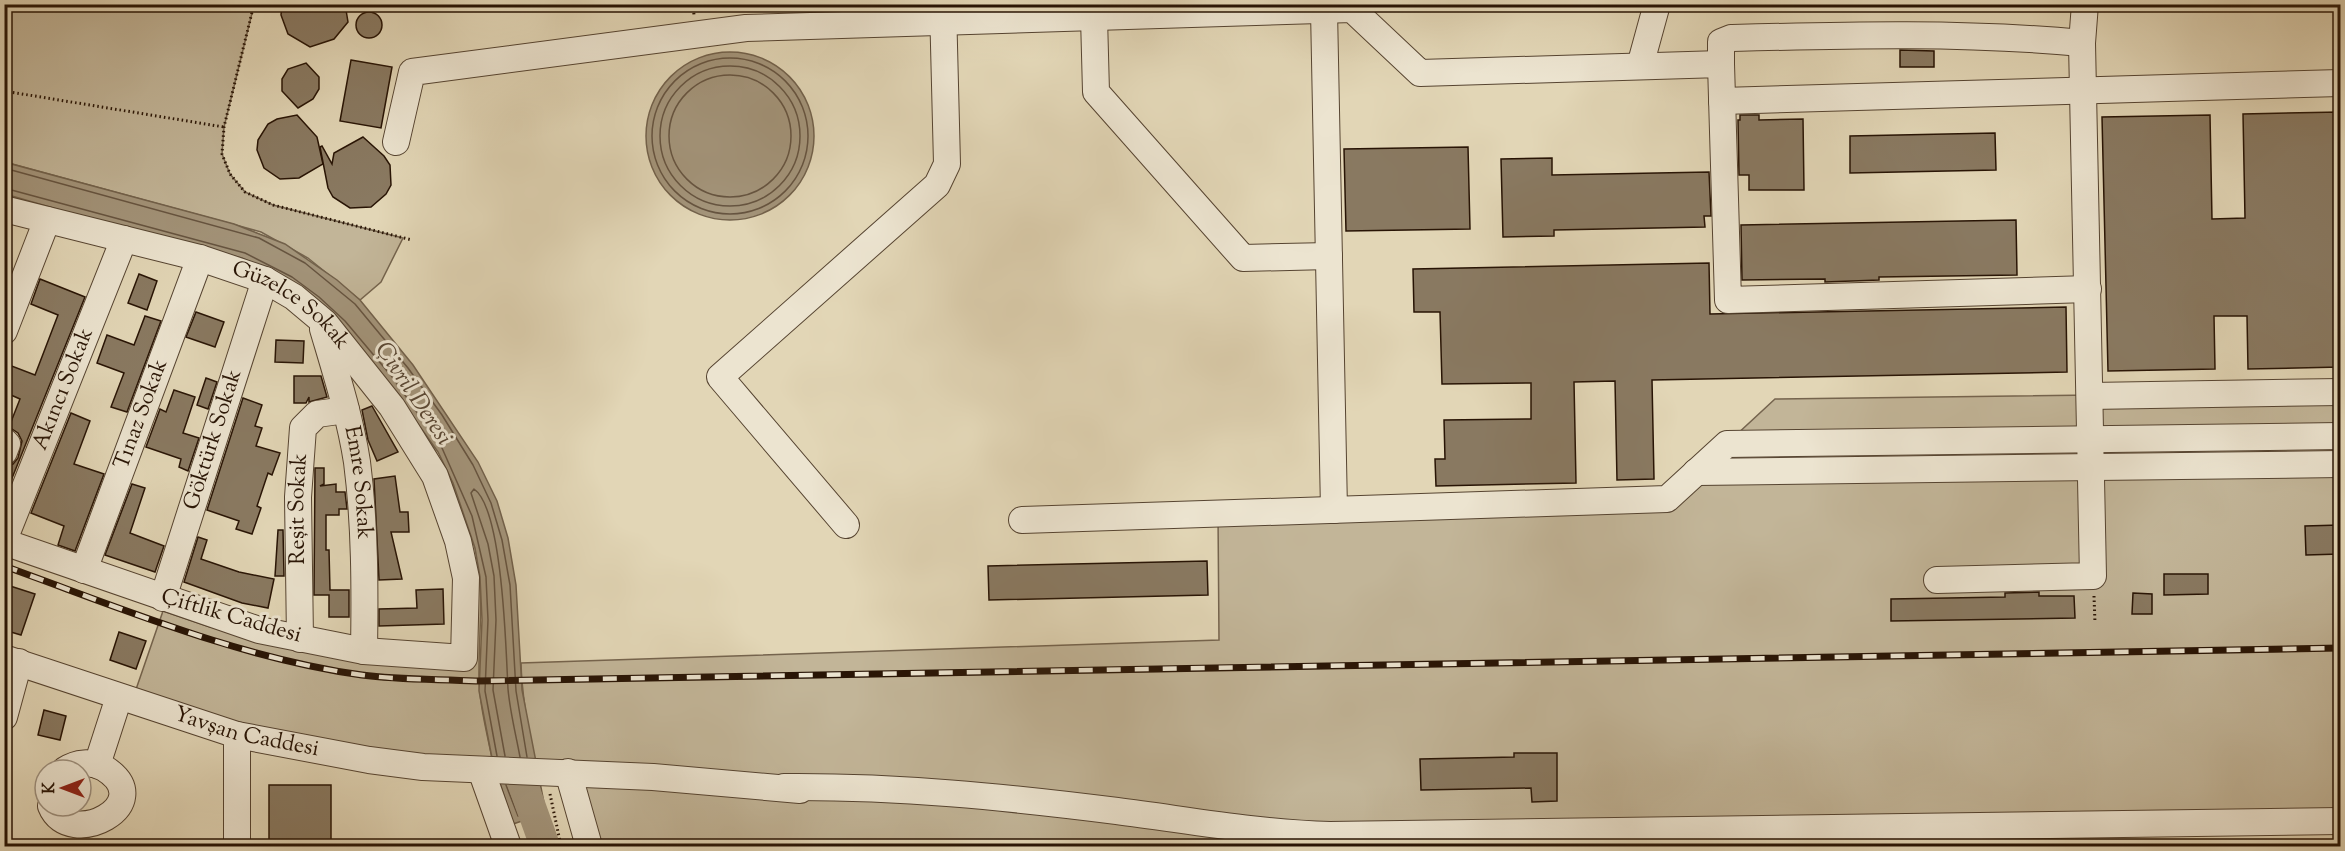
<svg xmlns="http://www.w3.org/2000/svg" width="2345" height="851" font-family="'Sorts Mill Goudy',serif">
	<rect width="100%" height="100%" fill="#e2d6b6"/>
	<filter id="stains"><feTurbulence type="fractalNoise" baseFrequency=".00333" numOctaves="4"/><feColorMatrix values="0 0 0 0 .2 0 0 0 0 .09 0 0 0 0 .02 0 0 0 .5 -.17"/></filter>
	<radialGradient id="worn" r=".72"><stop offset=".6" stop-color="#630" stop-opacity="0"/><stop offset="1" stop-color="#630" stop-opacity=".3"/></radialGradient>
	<g fill="#c2b598" stroke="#75644e" stroke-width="1.5">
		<path d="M4 5H254L224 127 222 154 230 174 245 192 273 205 403 238 381 282 360 300 308 258 261 232 5 162Z"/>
		<path d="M4 194C48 206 91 221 135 232 171 240 212 245 245 260 347 305 448 440 475 547 485 588 479 627 479 669 478 699 486 729 492 758L423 767 132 701 163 611 210 627 464 669 467 616 435 476 294 297 5 209Z"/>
		<path d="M2340 392V821L1434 835 1435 846H589L568 773 537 772C529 736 522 700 521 663L1219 640 1218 514 1667 499 1775 399Z"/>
	</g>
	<g fill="#a3947a" stroke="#72614b" stroke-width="1.5">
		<circle cx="730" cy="136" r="84"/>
		<path d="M4 162 234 224 285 244 337 280 360 300 413 365 478 462 497 501 508 538 516 585 522 690 546 813 513 824 492 758 479 691 482 620 480 577 475 548 453 483 438 452 388 382 340 325 268 270 242 258 132 231 5 194Z"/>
	</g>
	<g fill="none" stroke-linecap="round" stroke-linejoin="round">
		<g stroke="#665440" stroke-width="1.5">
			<circle cx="730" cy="136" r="78"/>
			<circle cx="730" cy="136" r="70"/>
			<circle cx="730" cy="136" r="61"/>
			<path d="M4 168 259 238 305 263 355 304 408 368 442 415 473 465 491 503 502 540 510 585 516 691 527 757"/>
			<path d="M4 188 245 253 292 277 319 297 345 321 393 378 442 448 472 516 486 577 488 620 485 691 497 756"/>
			<path d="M505 756 493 690 496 620 494 576 488 544 471 493 474 489C503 509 506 652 508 689 510 712 516 735 520 757"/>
			<path d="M506 785 518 816 538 809 533 786"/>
		</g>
		<path stroke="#a3947a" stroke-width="30" d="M521 779 545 846"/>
	</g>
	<g fill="#897961" stroke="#281405" stroke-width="1.5">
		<path d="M282 4H345L348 22 334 39 310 47 288 34 281 15Z"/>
		<circle cx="369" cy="25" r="13"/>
		<path d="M1900 50 1934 51V67H1900Z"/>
		<path d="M351 60 392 67 381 128 340 121Z"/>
		<path d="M306 63 319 77V89L313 99 298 108 282 91V79L288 69Z"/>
		<path d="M2340 112V367L2248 369 2247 316H2214L2215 369 2108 371 2102 117 2210 115 2212 219 2245 218 2243 114Z"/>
		<path d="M297 115 317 137 323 164 299 178 280 179 264 168 257 150 258 140 268 124 277 119Z"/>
		<path d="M1740 115H1759V120L1803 119 1804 190H1749V175H1739L1738 120H1740Z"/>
		<path d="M1995 133 1996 170 1850 173V136Z"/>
		<path d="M363 137 384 156 390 165 391 185 386 194 371 207 350 208 333 197 328 188 320 147 322 146 332 164 334 153Z"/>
		<path d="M1468 147 1470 229 1346 231 1344 149Z"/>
		<path d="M1552 158V175L1709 172 1711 216H1704L1705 227 1554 230V236L1503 237 1501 159Z"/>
		<path d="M2016 220 2017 275 1879 277V280L1825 282V279L1742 280 1741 225Z"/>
		<path d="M1709 263 1710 314 2066 307 2067 372 1652 380 1654 479 1617 480 1615 381 1574 382 1576 483 1436 486 1435 459H1445L1444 420 1531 419V383L1442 384 1440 312H1414L1413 269Z"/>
		<path d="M139 274 157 281 147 310 128 303Z"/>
		<path d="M40 279 85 297 4 498V467L13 464 18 458 22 441 18 433 9 427 20 399 4 392V363L35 375 58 315 31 304Z"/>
		<path d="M196 312 224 322 215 347 186 337Z"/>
		<path d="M145 316 161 321 127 412 111 407 124 373 97 363 107 335 134 345Z"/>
		<path d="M276 340 304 341 303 363 275 362Z"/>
		<path d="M294 376H321L327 397 309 402V397L306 403H294Z"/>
		<path d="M206 378 217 382 208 409 197 405Z"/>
		<path d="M174 390 195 397 183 433 199 438 188 471 179 467 181 459 146 447 160 409 166 412Z"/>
		<path d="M243 398 262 405 255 426 262 428 256 446 280 453 272 475 268 473 257 506 261 508 252 534 236 529 239 521 207 510Z"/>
		<path d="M372 406 398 452 377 461 368 440 362 410Z"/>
		<path d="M71 413 90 421 74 464 104 474 75 551 58 545 64 526 31 513Z"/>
		<path d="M315 468H324V484L320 486 336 484V492H345L347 509H339V515H326V550H329L330 590H349V617H329V595H314Z"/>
		<path d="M395 476 400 512H408L409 532H391L402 579 379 580 374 479Z"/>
		<path d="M132 484 145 488 130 533 164 546 155 572 105 555Z"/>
		<path d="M2340 525V554L2306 555 2305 526Z"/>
		<path d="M278 530H283L284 576H275Z"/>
		<path d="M198 537 207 540 201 559 239 572 274 579 268 608 242 603 184 582Z"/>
		<path d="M1207 561 1208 595 989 600 988 566Z"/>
		<path d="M2164 574H2208V594L2164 595Z"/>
		<path d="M4 584 35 594 21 635 4 630Z"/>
		<path d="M443 589 444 624 379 626V609L417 608 416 590Z"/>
		<path d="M2039 592V596H2074L2075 618 1891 621V599L2005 597V593Z"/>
		<path d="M2133 593 2152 594V614H2132Z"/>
		<path d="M119 632 146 641 136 669 110 660Z"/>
		<path d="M44 710 66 716 60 740 38 735Z"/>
		<path d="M1514 753H1557V801L1532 802 1531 788 1421 790 1420 759 1514 757Z"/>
		<rect x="269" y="785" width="62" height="61"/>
	</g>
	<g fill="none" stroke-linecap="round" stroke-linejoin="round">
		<defs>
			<g id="minor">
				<path d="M1324 10 1334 510"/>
				<path d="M1094 17 1096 92 1243 258 1329 256"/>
				<path d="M1721 64V42L1731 38C1849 35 1965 32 2082 43"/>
				<path d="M1640 66 1657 4"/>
				<path d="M1722 101 2340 83"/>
				<path d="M396 142 412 72 746 28 1352 9 1420 73 1721 64 1728 300 2088 289"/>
				<path id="s1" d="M4 209 200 258 265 280 294 297 325 323 392 407 435 476 458 541 466 578 464 658 364 651 259 630 4 542"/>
				<path id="s2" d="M323 329C336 373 350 417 357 462 365 524 365 589 364 651"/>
				<path d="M4 331 47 220"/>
				<path d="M2090 396 2340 392"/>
				<path d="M4 441 7 444 4 452"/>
				<path d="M1696 472 2340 464"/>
				<path d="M1022 520 1667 499 1727 444 2340 436"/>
				<path d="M846 525 720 377 937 185 947 164 943 6"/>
				<path id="s3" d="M4 540 124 239"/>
				<path id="s4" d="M84 570 200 258"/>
				<path d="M1937 580 2093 576 2082 43 2085 4"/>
				<path id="s5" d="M163 598 265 280"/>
				<path id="s6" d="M300 639 298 497 303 428 317 414 346 410"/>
				<path id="s7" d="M4 658 237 735 369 760 423 767 653 777 800 790"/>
				<path d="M4 717 19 662"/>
				<path d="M237 735V846"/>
				<path d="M97 765 119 697"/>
				<path d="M481 770 508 846"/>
				<path d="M568 772 589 846"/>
				<path d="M784 787C896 786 1006 797 1117 811 1188 820 1258 833 1330 835L2340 821"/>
				<path d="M51 806C69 851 161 804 104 768 91 761 77 762 65 770"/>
			</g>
		</defs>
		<use href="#minor" stroke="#564431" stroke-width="28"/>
		<g stroke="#281405" stroke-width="3" stroke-dasharray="1.5 3" stroke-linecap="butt">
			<path d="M254 4 224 127 222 154 230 174 245 192 273 205 412 240"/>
			<path d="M693 4 694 15"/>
			<path d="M4 91 224 127"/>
			<path d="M2094 596 2095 623"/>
			<path d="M550 794 561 846"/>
		</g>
		<use href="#minor" stroke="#ece4d0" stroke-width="26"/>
		<defs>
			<path id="rail" d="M4 566C121 608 239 658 362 675 399 680 438 679 476 681L2340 648"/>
		</defs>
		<use href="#rail" stroke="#281405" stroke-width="7"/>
		<use href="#rail" stroke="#ece4d0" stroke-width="4.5" stroke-dasharray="14" stroke-linecap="butt"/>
	</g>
	<g text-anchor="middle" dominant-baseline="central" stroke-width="6" stroke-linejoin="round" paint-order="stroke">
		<g font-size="22" fill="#281405" stroke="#ece4d0">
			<text stroke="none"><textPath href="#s1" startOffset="306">Güzelce Sokak</textPath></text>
			<text stroke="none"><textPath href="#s3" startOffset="162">Akıncı Sokak</textPath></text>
			<text stroke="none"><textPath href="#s4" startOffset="166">Tınaz Sokak</textPath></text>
			<text stroke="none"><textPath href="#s5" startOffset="166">Göktürk Sokak</textPath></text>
			<text stroke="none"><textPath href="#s2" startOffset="158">Emre Sokak</textPath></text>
			<text stroke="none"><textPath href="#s6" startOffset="130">Reşit Sokak</textPath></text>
			<text transform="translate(231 617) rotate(16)">Çiftlik Caddesi</text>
			<text stroke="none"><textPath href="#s7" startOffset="254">Yavşan Caddesi</textPath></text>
		</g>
		<g font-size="24" font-style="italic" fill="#594734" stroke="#ece4d0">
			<text transform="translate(413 394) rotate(56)">Çivril Deresi</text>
		</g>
	</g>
	<rect width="2345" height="851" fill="none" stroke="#e2d6b6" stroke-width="24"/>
	<rect x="6" y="6" width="2333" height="839" fill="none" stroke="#281405" stroke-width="3"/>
	<rect x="12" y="12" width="2321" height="827" fill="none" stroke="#281405" stroke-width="1.5"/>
	<g transform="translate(63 788) rotate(270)"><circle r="28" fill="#ece4d0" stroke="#9e917f" stroke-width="1.5"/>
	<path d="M0-4.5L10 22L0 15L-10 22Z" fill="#8f2418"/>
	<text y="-9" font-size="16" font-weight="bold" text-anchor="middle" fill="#281405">K</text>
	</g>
	<rect width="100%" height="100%" filter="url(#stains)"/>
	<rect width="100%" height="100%" fill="url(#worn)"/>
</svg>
